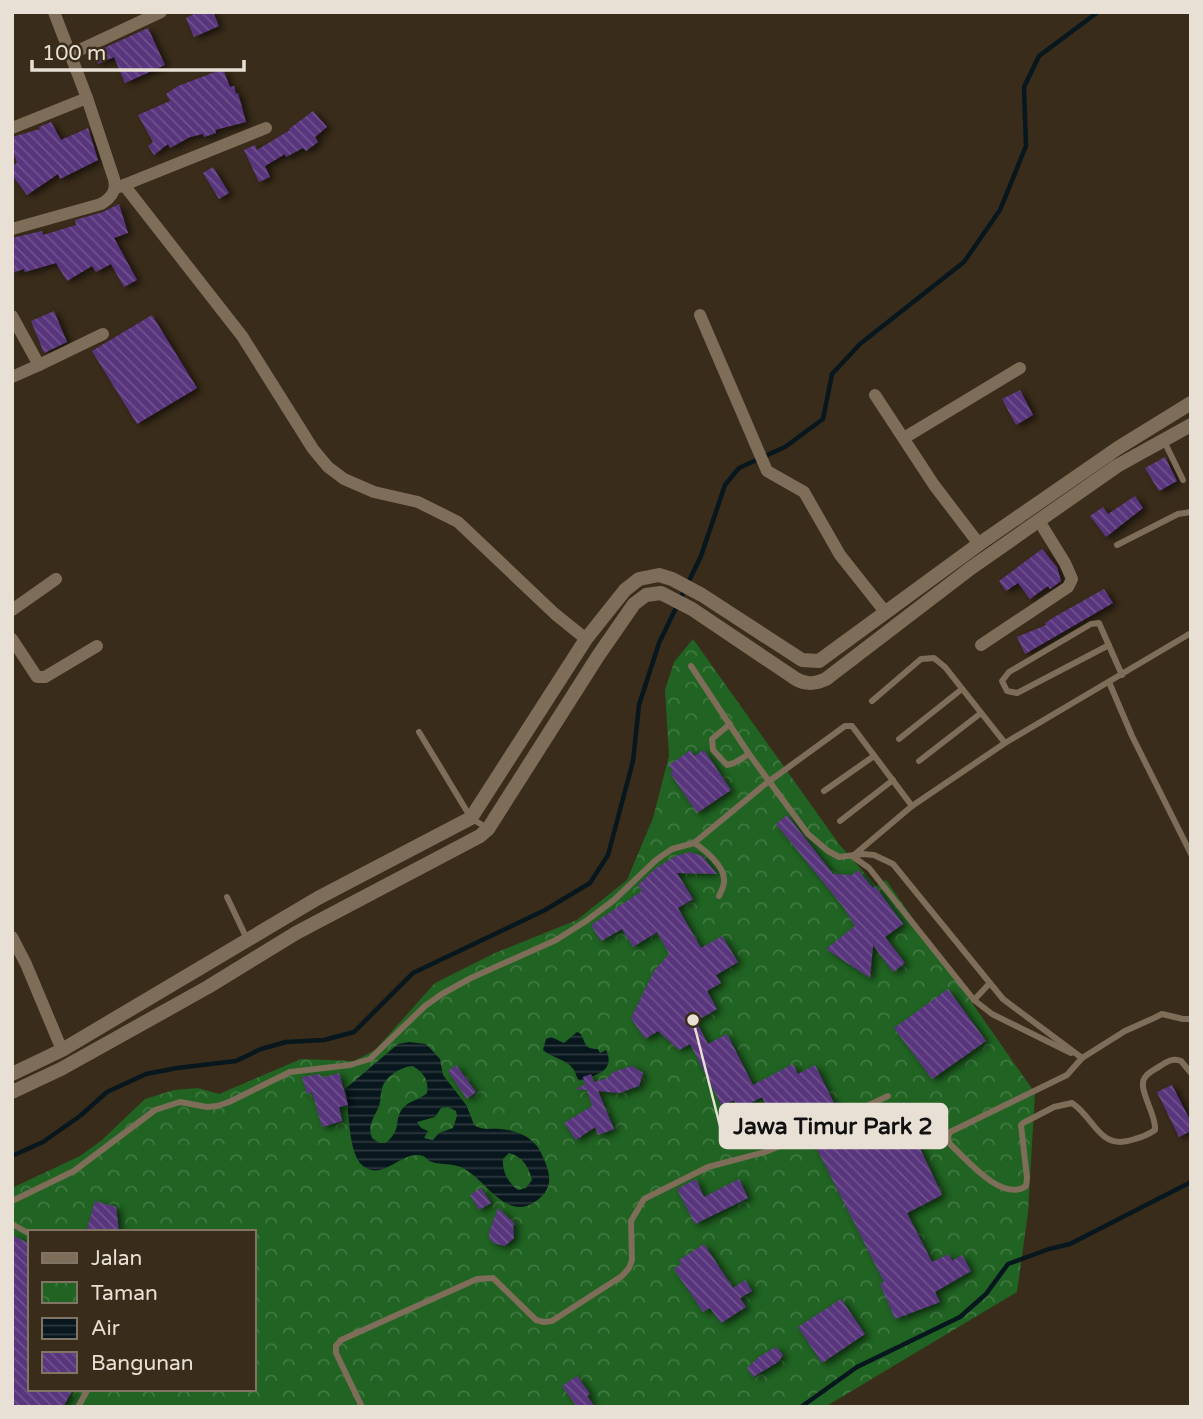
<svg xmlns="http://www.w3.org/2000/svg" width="1203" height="1419" font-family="'Varela Round',sans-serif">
	<defs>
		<pattern id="park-crowns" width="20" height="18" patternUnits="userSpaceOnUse" patternTransform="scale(1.75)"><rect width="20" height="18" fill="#206322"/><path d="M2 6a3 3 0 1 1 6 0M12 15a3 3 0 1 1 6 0" fill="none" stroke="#407941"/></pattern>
		<pattern id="water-rules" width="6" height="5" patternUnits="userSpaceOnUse" patternTransform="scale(1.75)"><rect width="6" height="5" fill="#08171d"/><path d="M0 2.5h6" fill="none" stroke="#2c383d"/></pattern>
		<pattern id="building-back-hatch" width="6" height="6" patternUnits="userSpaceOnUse" patternTransform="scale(1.75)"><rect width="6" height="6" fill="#58357c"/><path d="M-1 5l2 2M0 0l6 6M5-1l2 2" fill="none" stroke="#70528e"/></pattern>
		<filter id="shadow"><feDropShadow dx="4.5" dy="2.5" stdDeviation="3.5" flood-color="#0009"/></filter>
	</defs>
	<rect width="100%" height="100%" fill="#3a2c1a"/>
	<path fill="url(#park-crowns)" fill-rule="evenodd" d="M693 639 839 844 876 886 886 880 1035 1093 1028 1213 1017 1292 825 1407H12V1188L80 1156 102 1140 145 1099 174 1090 198 1088 219 1094 301 1059 354 1061 375 1050 435 983 495 953 577 920 627 880 653 818 669 756 665 690 674 662ZM30 1232H254V1389H30Z"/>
	<g fill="url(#water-rules)" fill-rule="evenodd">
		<path d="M577 1032 581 1034C586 1045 585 1049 598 1049L600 1053 606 1050C616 1071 596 1075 579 1081 577 1078 576 1074 574 1070 567 1059 552 1058 543 1050L546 1039 551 1037 564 1043Z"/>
		<path d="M409 1042 426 1044 440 1059 443 1075 467 1106 474 1125C484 1131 489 1128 500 1129 516 1130 533 1137 540 1151 547 1165 555 1182 543 1195 510 1229 488 1181 463 1168 453 1163 442 1165 432 1162 428 1161 426 1157 423 1156 401 1149 385 1182 363 1166 347 1153 350 1108 345 1089L398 1044ZM413 1066C424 1073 429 1080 427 1093 420 1100 408 1101 403 1108 393 1121 403 1128 386 1143H379L372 1138C367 1125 374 1118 379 1106 381 1100 380 1095 382 1089 384 1077 402 1066 413 1066ZM448 1107 456 1111 457 1116 453 1128 439 1133 433 1140 424 1138 428 1131 421 1128 417 1122 435 1117 441 1108ZM509 1153C522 1156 529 1167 532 1180L526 1188 518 1190C508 1183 502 1171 503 1159Z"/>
	</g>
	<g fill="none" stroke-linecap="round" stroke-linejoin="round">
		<g stroke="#08171d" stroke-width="4.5">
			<path d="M12 1156 43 1142 80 1116 107 1092 146 1074 177 1068 236 1061 261 1049 286 1042 324 1040 354 1032 413 973 545 910 590 883 608 855 633 761 639 705 659 643 701 556 725 485 739 468 785 447 823 419 832 374 860 344 964 262 1000 210 1026 146 1024 87 1039 56 1098 12"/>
			<path d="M801 1407 857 1367 960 1317 986 1294 1008 1264 1049 1249 1070 1244 1191 1182"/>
		</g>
	</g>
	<g fill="url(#building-back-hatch)" filter="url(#shadow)">
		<path d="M198 12H213L219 26 194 37 186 18Z"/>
		<path d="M148 28 165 65 125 83 114 57 98 64 93 53Z"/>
		<path d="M223 69 230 87 234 86 236 94 238 93 246 122 215 130 216 133 204 137 203 134 190 137 170 148 168 144 154 155 148 146 153 142 138 115 170 101 166 94 178 86Z"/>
		<path d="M313 111 327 127 315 137 318 142 306 151 303 148 286 157 285 154 265 166 270 177 259 182 244 150 255 145 257 150 290 130 289 129Z"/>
		<path d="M51 122 61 140 88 128 98 160 60 179 58 174 27 195 12 175V166L17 163 12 148V137L40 129 39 127Z"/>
		<path d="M213 167 229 193 219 199 203 173Z"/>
		<path d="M119 204 128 233 114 238 137 280 124 287 111 264 96 272 92 266 67 281 56 263 25 272 24 269 12 273V238L42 231 43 235 76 225 75 220 103 212Z"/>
		<path d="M54 311 67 342 44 353 31 321Z"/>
		<path d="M152 315 197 388 137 424 92 351Z"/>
		<path d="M1020 390 1033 415 1016 425 1002 399Z"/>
		<path d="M1165 457 1177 481 1159 491 1145 468Z"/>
		<path d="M1135 496 1143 508 1106 537 1090 516 1103 507 1108 514Z"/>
		<path d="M1042 549 1057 567 1061 581 1050 589 1048 586 1030 599 1018 583 1006 591 999 581Z"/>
		<path d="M1104 589 1113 603 1025 654 1017 637 1046 625 1045 623 1056 616Z"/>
		<path d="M691 750 694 756 704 750 731 790 697 813 670 773 673 771 669 765Z"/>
		<path d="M787 815 833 874 852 875 858 870 873 888 875 886 903 924 885 937 905 963 893 972 873 945 870 978 826 949 855 926 844 908 776 824Z"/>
		<path d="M690 852 702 856 717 874 677 873 693 899 678 908 701 948 722 936 738 962 716 975 721 983 707 991 717 1009 696 1021 708 1044 727 1034 753 1085 793 1064 798 1074 815 1065 839 1113 790 1136 776 1107 769 1111 762 1097 739 1109 734 1100 722 1106 690 1044 679 1050 658 1031 645 1039 631 1018 654 971 669 954 657 932 633 947 622 929 601 941 591 925 642 891 638 885 656 868 676 856Z"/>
		<path d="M948 989 986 1041 932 1079 894 1028Z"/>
		<path d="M456 1065 476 1092 467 1099 448 1071Z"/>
		<path d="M632 1066 643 1073 639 1086 619 1093 598 1091 614 1129 598 1135 595 1127 576 1140 564 1123 592 1106 587 1090 574 1089 585 1085 583 1077 591 1074 594 1082 608 1078 613 1072Z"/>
		<path d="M339 1073 348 1105 339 1107 342 1121 322 1127 312 1092 307 1094 302 1077 320 1074 322 1078Z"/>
		<path d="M1172 1085 1191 1122V1131L1179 1137 1157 1092Z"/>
		<path d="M904 1102 912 1118 907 1121 942 1195 907 1213 932 1262 949 1254 952 1261 962 1255 971 1271 935 1292 940 1302 895 1319 880 1284 884 1282 812 1139 844 1123 846 1127 859 1120 861 1124Z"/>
		<path d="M696 1179 704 1197 739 1179 748 1198 695 1224 677 1189Z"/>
		<path d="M481 1188 491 1203 479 1210 470 1195Z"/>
		<path d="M95 1201 116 1207 119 1232H86Z"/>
		<path d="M498 1208 515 1224 513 1226 514 1238 505 1246 493 1243 489 1238V1232Z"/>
		<path d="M12 1235 30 1244V1389H73L63 1407H12Z"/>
		<path d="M704 1244 733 1288 745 1280 752 1291 740 1298 746 1307 721 1323 710 1308 703 1312 674 1269 681 1264 679 1260Z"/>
		<path d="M841 1299 865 1334 822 1363 798 1327Z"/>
		<path d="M776 1347 783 1355 778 1362 753 1377 747 1368 760 1356Z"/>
		<path d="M577 1376 590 1394 587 1396 595 1407H577L562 1386Z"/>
	</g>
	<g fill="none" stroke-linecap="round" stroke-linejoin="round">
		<g stroke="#7d6d59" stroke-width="6">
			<path d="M1164 441 1183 480"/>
			<path d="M1117 545 1178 514 1191 512"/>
			<path d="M1109 645 1017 693 1007 691 1002 681 1009 672 1091 624 1099 623 1122 675"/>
			<path d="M691 666 749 754 808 834 828 851 839 857 863 854 874 855 893 864 1003 999 1082 1058"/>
			<path d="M1109 682 1132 736 1191 854"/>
			<path d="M872 701 921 659 934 658 945 667 1005 743"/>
			<path d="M730 724 712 739 713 750 727 765 734 763 749 754"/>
			<path d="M419 732 471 818 487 828"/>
			<path d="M899 739 962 689"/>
			<path d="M919 761 981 713"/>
			<path d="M824 791 874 756"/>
			<path d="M840 821 893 780"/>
			<path d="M694 843C704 849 724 866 724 879 725 885 722 890 719 896"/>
			<path d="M854 855 912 806 1005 743 1191 633"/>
			<path d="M852 856 869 868 974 1000 992 1014 1071 1053"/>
			<path d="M227 897 247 939"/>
			<path d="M974 1000 989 984"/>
			<path d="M1191 1019H1183L1162 1014 1154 1018 1125 1031 1082 1058 1067 1075 950 1132 948 1137 949 1143C965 1158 1002 1203 1026 1186L1027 1178 1021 1125 1023 1123 1054 1107 1072 1103C1096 1119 1099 1152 1135 1139 1143 1137 1149 1134 1155 1130 1157 1114 1135 1087 1146 1076 1149 1072 1156 1069 1160 1066 1168 1061 1172 1058 1181 1061L1191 1073"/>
			<path d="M12 1201 74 1171 155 1110 180 1102 207 1107 217 1106 229 1102 290 1072 350 1065 370 1059 425 1006 442 994 471 978 556 940 586 921 614 900 656 860 672 849 694 843 764 785 845 726H852L912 806"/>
			<path d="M12 1224 30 1234"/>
			<path d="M78 1407 88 1389"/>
			<path d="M362 1407 336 1353V1346L341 1340 477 1279 493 1278 536 1320 544 1322 552 1321 622 1276 629 1268 632 1260 631 1221 644 1199 708 1167 765 1152 793 1141 888 1096"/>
		</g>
		<g stroke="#7d6d59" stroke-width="12">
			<path d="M71 54 161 12"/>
			<path d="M12 128 87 98"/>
			<path d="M124 185 242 336 313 449 328 467 344 479 374 492 418 502 458 522 555 614 586 639"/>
			<path d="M119 187 266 128"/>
			<path d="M12 229 101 204C111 198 117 191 114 179L87 98 54 12"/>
			<path d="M700 315 767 471 804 492 840 555 886 613"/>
			<path d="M12 316 39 365 12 377"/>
			<path d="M39 365 103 334"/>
			<path d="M875 395 934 485 979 544"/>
			<path d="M904 438 1020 368"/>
			<path d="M12 610 56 579"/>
			<path d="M12 639 37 677H45L97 646"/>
			<path d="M981 645 1068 587 1072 579 1065 563 1039 521"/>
			<path d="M12 937 26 964 62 1050"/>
		</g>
		<g stroke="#7d6d59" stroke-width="14">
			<path d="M12 1074 62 1050 318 898 471 818 586 639 625 590 639 579 659 575 672 579 702 595 802 660 819 661 979 544 1118 448 1191 403"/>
			<path d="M12 1092 61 1069 208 987 296 933 480 836 488 829 598 656 634 604 646 595 661 593 692 609 796 679C806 685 815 684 826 679L971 568 1117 466 1191 425"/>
		</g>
	</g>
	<path fill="none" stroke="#e9e0d5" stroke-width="2.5" d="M693 1020L720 1126"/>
	<circle fill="#e9e0d5" stroke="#3a2c1a" stroke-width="2.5" cx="693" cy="1020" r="7"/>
	<rect fill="#e9e0d5" stroke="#e9e0d5" stroke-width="2.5" x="720" y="1104" width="227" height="44" rx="7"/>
	<g font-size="23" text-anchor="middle" font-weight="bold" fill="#111">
		<text x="833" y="1134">Jawa Timur Park 2</text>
	</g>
	<rect width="1203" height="1419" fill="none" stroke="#e9e0d5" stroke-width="28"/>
	<rect x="28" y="1230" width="228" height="161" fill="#3a2c1a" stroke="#807465" stroke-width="2"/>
	<rect x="42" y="1253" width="35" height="10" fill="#7d6d59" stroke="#807465" stroke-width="2"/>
	<text x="91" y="1265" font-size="21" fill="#e9e0d5">Jalan</text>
	<rect x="42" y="1282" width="35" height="21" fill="url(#park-crowns)" stroke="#807465" stroke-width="2"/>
	<text x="91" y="1300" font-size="21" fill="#e9e0d5">Taman</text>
	<rect x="42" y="1318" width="35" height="21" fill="url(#water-rules)" stroke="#807465" stroke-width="2"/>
	<text x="91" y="1335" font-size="21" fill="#e9e0d5">Air</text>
	<rect x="42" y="1352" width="35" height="21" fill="url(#building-back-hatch)" stroke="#807465" stroke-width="2"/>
	<text x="91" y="1370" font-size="21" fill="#e9e0d5">Bangunan</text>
	<path d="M32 60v10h212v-10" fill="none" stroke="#e9e0d5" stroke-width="3.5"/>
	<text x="42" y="60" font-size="21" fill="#e9e0d5" stroke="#3a2c1a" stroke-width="5" paint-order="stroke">100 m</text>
</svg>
